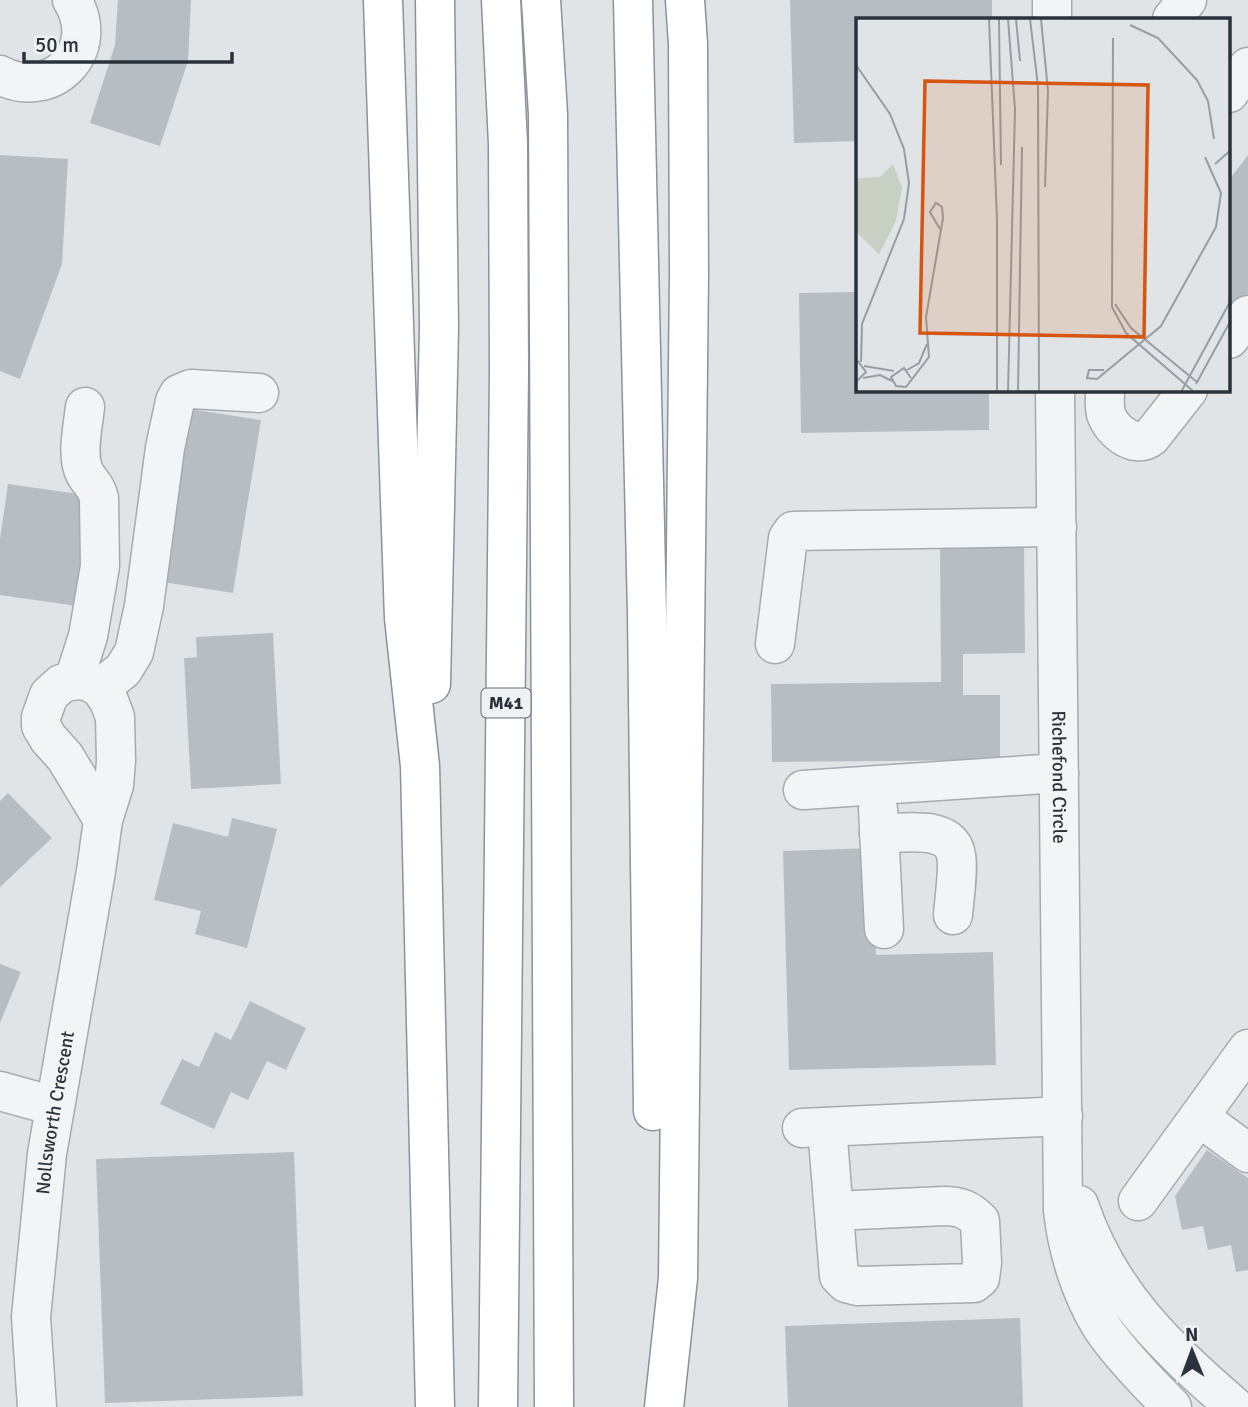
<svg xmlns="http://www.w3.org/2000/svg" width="1248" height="1407" font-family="Signika,sans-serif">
	<rect width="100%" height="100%" fill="#e0e4e7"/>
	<g fill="#b7bec3">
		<path d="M118 0H191L188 61 160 146 90 123 115 45Z"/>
		<path d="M790 0H992V19H858V141L794 143Z"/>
		<path d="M0 155 68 159 62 264 20 379 0 371Z"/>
		<path d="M1248 155V293L1229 318V180Z"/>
		<path d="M858 292V390H989V430L801 433 799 293Z"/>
		<path d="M183 408 261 420 233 593 156 581Z"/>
		<path d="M8 484 93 496 77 606 0 595V539Z"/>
		<path d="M1024 541 1025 653 963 654V695H1000V760L772 762 771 684 941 682 940 542Z"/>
		<path d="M273 633 281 784 191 789 184 658 197 657 196 637Z"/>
		<path d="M8 793 52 838 0 887V801Z"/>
		<path d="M232 818 277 829 247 948 195 934 201 911 154 900 173 823 228 837Z"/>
		<path d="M873 848 876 955 993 952 996 1065 789 1070 783 851Z"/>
		<path d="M0 964 21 972 0 1023Z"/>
		<path d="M250 1001 306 1028 286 1070 267 1061 248 1100 231 1092 214 1129 160 1104 182 1059 199 1067 215 1032 231 1040Z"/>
		<path d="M1207 1150 1248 1178V1270L1236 1272 1231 1245 1208 1250 1203 1226 1182 1230 1175 1196Z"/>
		<path d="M294 1152 303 1396 105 1403 96 1159Z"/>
		<path d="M1020 1318 1023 1407H788L785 1326Z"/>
	</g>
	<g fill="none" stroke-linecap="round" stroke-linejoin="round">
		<defs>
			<g id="minor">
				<path d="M1052 0V19"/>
				<path d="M1172 19 1187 0"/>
				<path d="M0 75C51 102 103 51 72 0"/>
				<path d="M1229 93 1248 67"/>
				<path d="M1229 339 1248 315"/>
				<path id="s1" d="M1055 390 1063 1210C1067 1249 1080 1292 1101 1326 1118 1352 1150 1385 1172 1407"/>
				<path d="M1105 390C1105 398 1104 407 1106 414 1112 431 1135 450 1151 437L1188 390"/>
				<path d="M775 644 788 538 793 531 1057 527"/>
				<path d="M74 680 88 636 100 566 99 498C96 484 87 481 83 469 77 451 83 426 85 407"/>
				<path d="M100 688 123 670 134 652 144 606 165 448 175 401 179 394 191 389 259 393"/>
				<path d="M803 790 1059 773"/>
				<path d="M878 809 884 929"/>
				<path d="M879 834C902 833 951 824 956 855 959 869 954 900 953 915"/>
				<path d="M0 1091 54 1106"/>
				<path d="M1199 1117 1248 1153"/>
				<path d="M827 1127 839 1276 846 1283 858 1286 974 1283 980 1278 982 1263 980 1221C969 1210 960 1206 944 1206L834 1211"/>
				<path d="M802 1128 1063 1116"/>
				<path d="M1138 1201 1248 1049"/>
				<path d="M1079 1205C1109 1294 1166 1347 1235 1407"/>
				<path id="s2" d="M37 1407 31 1317 47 1154 96 871 103 820 114 785 116 761 115 717 109 701 100 688 88 681 74 680 61 684 49 695 41 717V726L48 738 65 757 103 820"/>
			</g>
			<g id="highway">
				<path d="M383 0 404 618 420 766 435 1407"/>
				<path d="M541 0 548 114 554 1407"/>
				<path d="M633 0 647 614 653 1111"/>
				<path d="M431 684 439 328 435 0"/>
				<path d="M498 1407 509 372 508 144 501 0"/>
				<path d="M664 1407 678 1278 689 275 688 44 685 0"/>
			</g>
		</defs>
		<use href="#minor" stroke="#a6abb1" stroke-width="41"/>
		<use href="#highway" stroke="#89939c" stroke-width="41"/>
		<use href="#minor" stroke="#f2f4f6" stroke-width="38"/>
		<use href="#highway" stroke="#fff" stroke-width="38"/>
	</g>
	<g text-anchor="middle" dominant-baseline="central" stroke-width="5" stroke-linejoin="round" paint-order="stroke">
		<rect fill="#eff2f5" stroke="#656c74" stroke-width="2" x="481.5" y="688.5" width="49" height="29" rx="5"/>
		<g font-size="18" font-weight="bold" fill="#2a333d">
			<text x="506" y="703">M41</text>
		</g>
		<g font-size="19" fill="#2a333d" stroke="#eff2f5">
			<text stroke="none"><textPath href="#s1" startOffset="387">Richefond Circle</textPath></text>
			<text stroke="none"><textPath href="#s2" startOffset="296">Nollsworth Crescent</textPath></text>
		</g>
	</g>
	<g transform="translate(856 18)">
		<rect width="374" height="374" fill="#e0e4e7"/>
		<path d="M37 146 46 169 40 203 23 236 0 214V160L24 159Z" fill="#c7d0c2"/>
		<path fill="none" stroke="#979da3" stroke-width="2" d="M133 1 141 202V374M143 1 145 147M152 1 159 91 152 374M160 1 164 43M174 1 182 68 183 374M185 1 192 73 189 169M274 7 302 20 341 62 352 83 358 121M257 20 256 289 270 315 337 373M0 47 34 96 48 131 53 165 48 201 6 306 5 344M359 146 375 132M259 286 275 310 341 364M8 348 38 353M51 352 63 345 71 326M248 352H233L231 360 241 361 305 308 360 209 365 175 349 139M7 360 24 357 36 363M55 360 48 350 35 359 40 368 50 369 73 339 70 299 87 200 86 189 80 185 74 194 84 211M0 364 10 354 1 342M340 366 375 302M162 374 166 129M325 374 375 282"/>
		<path fill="#d55511" fill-opacity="0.15" stroke="#d55511" stroke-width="3.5" d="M69 63 292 67 288 319 64 315Z"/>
		<rect width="374" height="374" fill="none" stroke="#2a333d" stroke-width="3.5"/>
	</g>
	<g transform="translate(1192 1351) rotate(359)" stroke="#eff2f5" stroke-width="5" paint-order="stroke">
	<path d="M0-5L12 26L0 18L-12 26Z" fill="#2a333d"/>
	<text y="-10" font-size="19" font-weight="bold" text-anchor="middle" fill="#2a333d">N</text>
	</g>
	<path d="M24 52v10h208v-10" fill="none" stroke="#2a333d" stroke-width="3.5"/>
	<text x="35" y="52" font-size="21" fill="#2a333d" stroke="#eff2f5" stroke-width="5" paint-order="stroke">50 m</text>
</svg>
